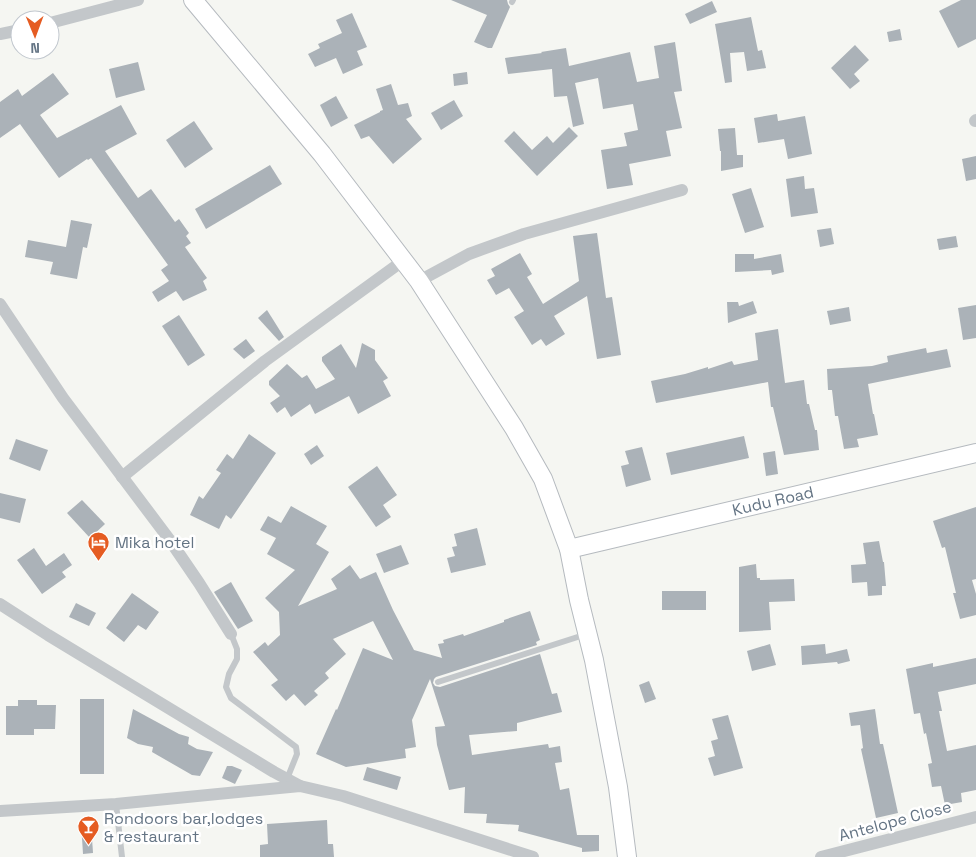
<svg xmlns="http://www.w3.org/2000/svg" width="976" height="857" font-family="'Space Grotesk',sans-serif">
	<rect width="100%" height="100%" fill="#f5f6f2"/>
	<g fill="#abb2b8">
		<path d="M451 0H507L508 4 510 7 492 48H488L474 42 487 15Z"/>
		<path d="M961 0H976V39L958 48 939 11Z"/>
		<path d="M712 1 717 12 690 24 685 14Z"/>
		<path d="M352 13 367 47 357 51 363 65 343 74 336 58 315 67 308 54 320 48 318 44 342 33 336 20Z"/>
		<path d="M751 17 758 51 762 50 766 68 747 71 744 52 730 53 732 82 725 83 715 24Z"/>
		<path d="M900 29 902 40 889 42 887 32Z"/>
		<path d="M675 42 682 91 674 92 682 128 666 131 671 156 629 164 633 185 607 189 601 150 627 146 624 133 638 130 633 104 603 109 598 78 575 83 584 124 573 127 567 96 554 97 552 69 508 74 505 58 542 53 541 52 566 48 569 66 630 52 637 82 659 78 654 46Z"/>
		<path d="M855 45 869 60 854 74 860 81 850 89 831 68Z"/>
		<path d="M138 62 145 90 116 98 109 69Z"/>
		<path d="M467 72 468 84 454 86 453 74Z"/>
		<path d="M53 73 69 94 40 115 57 138 121 105 137 134 105 151 138 198 151 189 175 222 179 219 189 233 186 236 191 243 185 247 207 278 203 281 207 290 183 301 176 291 158 302 152 292 169 281 161 270 168 265 91 158 88 160 87 159 59 178 20 124 0 138V102L18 89 22 96Z"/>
		<path d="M391 84 398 105 408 103 412 116 406 119 422 139 393 164 369 136 361 139 354 125 380 112V111L383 110 376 89Z"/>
		<path d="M336 96 348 118 331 127 320 105Z"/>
		<path d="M454 100 463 116 441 130 431 113Z"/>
		<path d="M777 114 778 121 805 116 812 154 788 159 784 139 758 143 754 118Z"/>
		<path d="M194 121 213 149 185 168 166 140Z"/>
		<path d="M569 127 578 136 537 176 504 141 514 131 532 150 547 136 553 143Z"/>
		<path d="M735 128 737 155H743V167L721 171V151H720L718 129Z"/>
		<path d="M976 156V179L966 181 962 159Z"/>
		<path d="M270 165 282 184 206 229 195 209Z"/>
		<path d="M804 176 805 189 814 188 818 213 791 217 786 179Z"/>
		<path d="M751 188 764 227 745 233 732 194Z"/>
		<path d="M71 220 92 224 87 248 83 247 77 279 50 274 53 262 25 257 28 240 66 247Z"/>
		<path d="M831 228 834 244 820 247 817 230Z"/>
		<path d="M597 233 606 298 612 297 621 355 597 359 587 296 554 316 565 334 546 346 541 339 532 345 514 317 524 311 509 288 496 295 487 280 495 276 491 269 520 253 532 274 527 277 543 304 579 281 573 236Z"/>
		<path d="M956 236 958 247 939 250 937 239Z"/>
		<path d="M735 254H754V259L781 254 784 272 772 275 771 270 735 272Z"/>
		<path d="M753 301 757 313 728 323 727 302H738L739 306Z"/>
		<path d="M976 305V338L963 340 958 308Z"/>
		<path d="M849 307 851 321 830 325 827 311Z"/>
		<path d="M267 310 284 337 279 341 258 318Z"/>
		<path d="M179 315 205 355 188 366 162 326Z"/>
		<path d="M778 329 785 383 804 380 807 404H809L815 430H817L819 450 784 455 773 407H771L768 382 656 403 651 381 685 374 708 367V369L732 361 734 365 758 360 755 333Z"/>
		<path d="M246 339 255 351 244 359 233 349Z"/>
		<path d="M362 343 375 350V360L388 378 383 381 391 396 358 414 349 396 315 414 310 404 291 417 285 407 277 413 270 403 280 396 269 385V381L287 364 302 378 307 375 316 389 335 379 322 361V357L341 344 356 368Z"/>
		<path d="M926 348 927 353 947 349 951 367 868 384 873 414H874L878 435 857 439 859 447 844 449 838 416H835L832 390H828L827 369 872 366 888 362 887 356Z"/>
		<path d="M249 434 276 453 231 519 226 515 219 529 190 515 199 496 203 499 221 473 216 470 227 454 233 459Z"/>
		<path d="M744 436 749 458 671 475 666 453Z"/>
		<path d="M16 439 48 450 40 471 9 459Z"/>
		<path d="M317 445 324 456 311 465 304 454Z"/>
		<path d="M642 447 651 480 626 487 621 466 629 464 625 451Z"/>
		<path d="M775 451 778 474 766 476 763 453Z"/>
		<path d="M377 466 397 495 383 505 391 517 376 527 348 487Z"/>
		<path d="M0 493 26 499 20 523 0 518Z"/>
		<path d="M82 500 105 524 90 538 67 513Z"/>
		<path d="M291 506 327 526 316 544 329 552 298 606 337 589 331 579 350 565 360 579 376 572 393 610 414 650 442 658 438 644 444 643 443 640 463 634 464 636 504 622V620L530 611 540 640 536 642 537 645 436 677 434 679 433 683 435 686 440 687 540 654 552 694 557 693 562 712 517 723V731L469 735 472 755 548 744 549 748 560 746 562 762 555 763 560 790 569 788 577 835H599V851L582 852V848L518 831 519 825 486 823 487 814 464 813 465 787 449 790 437 745 435 727 445 726 430 679 412 720 416 747 405 749 406 758 346 767 316 754 336 709 337 710 363 648 393 660 373 621 333 639 346 654 325 673 329 678 314 691 318 695 305 706 294 694 286 701 271 685 278 680 253 652 265 642 268 646 280 635 279 612 265 598 295 570 267 554 276 538 260 530 268 516 281 523Z"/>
		<path d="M976 507V579L972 580 976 594V615L960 619 953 593H956L945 547 942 548 933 521Z"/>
		<path d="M477 528 486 565 451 573 447 558 455 556 452 547 457 546 454 534Z"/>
		<path d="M879 541 883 562H884L886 586H882V595L868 596 867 582 852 583 851 565 866 564 863 543Z"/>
		<path d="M401 545 409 564 384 573 376 554Z"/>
		<path d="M34 548 46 566 64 553 72 565 62 572 66 577 42 594 17 560Z"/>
		<path d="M756 564 757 578H760V580L794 579 795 601 769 602 771 630 739 632V567Z"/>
		<path d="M231 582 253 621 238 629 214 592Z"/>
		<rect x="662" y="591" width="44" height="19"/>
		<path d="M132 593 159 612 146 630 138 625 124 642 106 628Z"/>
		<path d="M76 603 96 613 89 626 69 617Z"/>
		<path d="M770 644 776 665 752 671 747 651Z"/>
		<path d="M825 644 826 654 847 649 850 661 838 664 837 662 802 665 801 646Z"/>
		<path d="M976 658V684L938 692 942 711H939L947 751 976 745V790L961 793 962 802 945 805 941 786 932 787 928 764 932 763 926 733 924 734 920 713 914 714 906 669 933 663V667Z"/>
		<path d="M649 681 656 699 645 703 639 685Z"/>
		<rect x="80" y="699" width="24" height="75"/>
		<path d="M18 700H37V705H56L55 729H34V735H6V706H18Z"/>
		<path d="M133 709 179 734 189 737 188 744 197 749 213 752 200 776 192 775 152 752 153 747 138 744 127 738Z"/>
		<path d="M875 709 880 744H883L898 813 876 818 861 749 863 748 860 725 851 726 849 713Z"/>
		<path d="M728 715 743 768 714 776 708 758 715 756 711 741 718 739 712 719Z"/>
		<path d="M227 766H232L242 770 235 784 222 778Z"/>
		<path d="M367 767 401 777 397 790 363 780Z"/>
		<path d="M327 820 328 844H333L334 857H260V845L268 844 267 824Z"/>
		<path d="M81 823H91L93 853 83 854Z"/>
	</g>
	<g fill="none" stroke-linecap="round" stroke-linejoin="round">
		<defs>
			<g id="secondary">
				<path d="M193 0 322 154 419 281 514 428 543 479 569 549 579 600 594 660 618 787 627 857"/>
				<path d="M569 549 976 453"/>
			</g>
		</defs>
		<use href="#secondary" stroke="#b5babf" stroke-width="20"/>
		<g stroke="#c3c7ca" stroke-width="6">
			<path d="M512 2 513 0"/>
			<path d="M231 634 237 649V659L229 674 226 687 231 698 296 747 297 754 287 779"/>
			<path d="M438 682 587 634"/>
			<path d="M116 804 122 857"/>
		</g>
		<g stroke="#c3c7ca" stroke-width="12">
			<path d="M50 23 138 0"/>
			<path d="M0 34 20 30"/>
			<path d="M975 121 976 120"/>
			<path d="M419 281 469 254 524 234 682 190"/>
			<path d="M0 304 63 398 169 539 199 583 231 634"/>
			<path d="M122 477 265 361 404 260"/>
			<path d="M0 604 48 635 274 772 300 786"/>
			<path d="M0 811 116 804 300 786 343 796 533 857"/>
			<path d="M821 857 976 817"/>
		</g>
		<use href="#secondary" stroke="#fff" stroke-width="18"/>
	</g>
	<defs>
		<symbol id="hotel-pin" viewBox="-11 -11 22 30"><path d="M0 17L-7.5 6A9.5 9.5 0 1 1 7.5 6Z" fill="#e55c22" stroke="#fff"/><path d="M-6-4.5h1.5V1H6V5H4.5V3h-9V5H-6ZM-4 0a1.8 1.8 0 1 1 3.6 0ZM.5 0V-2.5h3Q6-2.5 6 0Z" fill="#fff"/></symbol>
		<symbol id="bar-pin" viewBox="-11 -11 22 30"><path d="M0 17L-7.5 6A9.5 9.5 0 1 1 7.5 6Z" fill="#e55c22" stroke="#fff"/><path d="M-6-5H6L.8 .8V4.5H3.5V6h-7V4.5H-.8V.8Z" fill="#fff"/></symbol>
	</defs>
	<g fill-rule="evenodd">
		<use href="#hotel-pin" x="86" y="530" width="25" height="34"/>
		<use href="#bar-pin" x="76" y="814" width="25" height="34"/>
	</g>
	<g text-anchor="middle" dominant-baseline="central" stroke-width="5" stroke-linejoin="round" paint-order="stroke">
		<g font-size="16" fill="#647484" stroke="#fff">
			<text transform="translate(773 501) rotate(-13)">Kudu Road</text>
			<text transform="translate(895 821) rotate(-15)">Antelope Close</text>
		</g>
		<g font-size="16" fill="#647484" stroke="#fff" text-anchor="start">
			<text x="115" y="542">Mika hotel</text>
			<text x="104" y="818">Rondoors bar,lodges<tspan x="104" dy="18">&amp; restaurant</tspan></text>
		</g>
	</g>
	<g transform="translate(35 35) rotate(179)"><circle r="24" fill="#ffffff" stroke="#c1c7ce"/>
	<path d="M0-4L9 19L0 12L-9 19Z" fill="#e55c22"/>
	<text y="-8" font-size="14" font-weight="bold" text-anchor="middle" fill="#647484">N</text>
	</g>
</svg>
